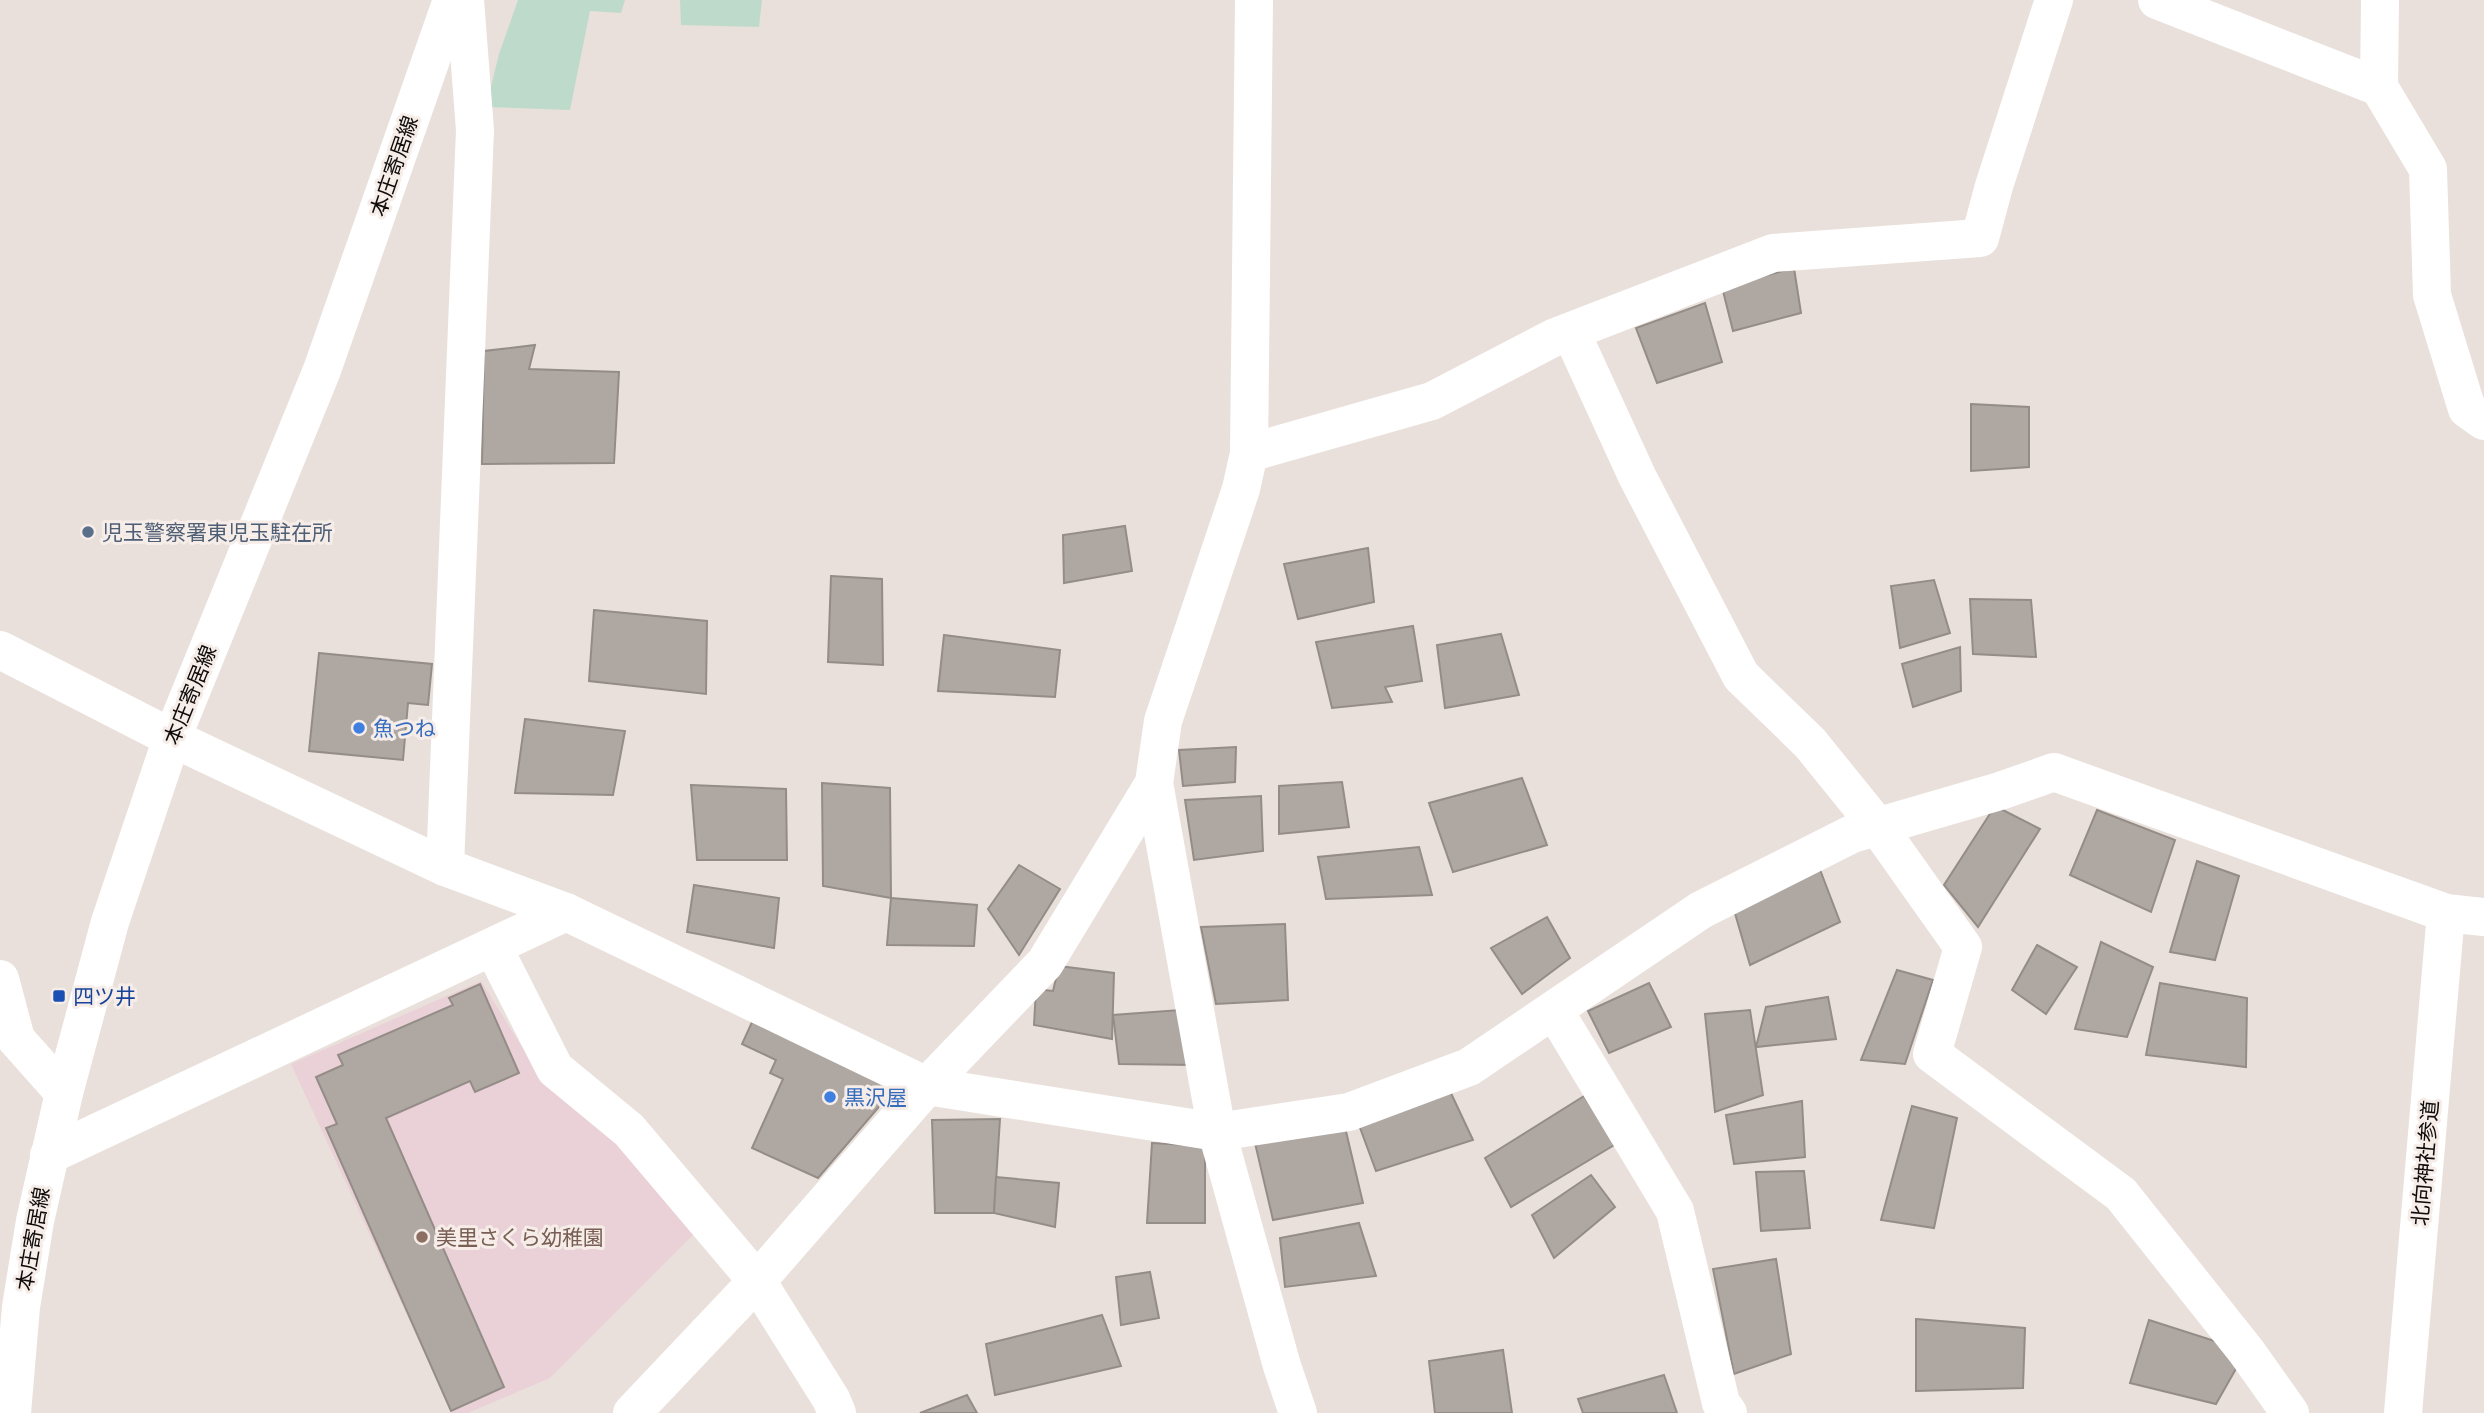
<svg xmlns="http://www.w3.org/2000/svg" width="2484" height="1413" font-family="Rubik,'Noto Sans JP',sans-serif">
	<rect width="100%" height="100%" fill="#e9e0db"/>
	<path fill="#ead1d8" d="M481 981 545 1084 626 1151 694 1234 550 1378 468 1413H452L291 1064Z"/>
	<g fill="#bedacb">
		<path d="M518 0H625L621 13 590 11 570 110 486 107 499 54Z"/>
		<path d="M680 0H762L759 27 681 25Z"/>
	</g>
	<g fill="#afa7a2" stroke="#948c87" stroke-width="2">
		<path d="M1794 268 1801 313 1733 331 1722 287Z"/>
		<path d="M1705 303 1722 362 1657 383 1636 328Z"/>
		<path d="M535 345 529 369 619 372 614 463 482 464 484 351Z"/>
		<path d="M1971 404 2029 407V467L1971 471Z"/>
		<path d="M1125 526 1132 571 1064 583 1063 535Z"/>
		<path d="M1368 548 1374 602 1298 619 1284 564Z"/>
		<path d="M831 576 882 579 883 665 828 662Z"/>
		<path d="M1934 580 1950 633 1900 648 1891 586Z"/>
		<path d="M1970 599 2031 600 2036 657 1973 654Z"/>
		<path d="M594 610 707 621 706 694 589 681Z"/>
		<path d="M1413 626 1422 681 1385 687 1392 702 1332 708 1316 642Z"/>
		<path d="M1501 634 1519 695 1445 708 1437 645Z"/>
		<path d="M944 635 1060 650 1055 697 938 691Z"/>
		<path d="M1960 647 1961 691 1913 707 1902 664Z"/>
		<path d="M319 653 432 664 428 705 408 703 403 760 309 751Z"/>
		<path d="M525 719 625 731 613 795 515 793Z"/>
		<path d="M1236 747 1235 782 1183 786 1179 750Z"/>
		<path d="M1522 778 1547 845 1453 872 1429 803Z"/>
		<path d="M1342 782 1349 827 1279 834V786Z"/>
		<path d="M822 783 890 788 891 898 823 886Z"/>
		<path d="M691 785 786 789 787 860H697Z"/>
		<path d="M1261 796 1263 851 1194 860 1185 800Z"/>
		<path d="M1995 806 2040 829 1978 927 1944 885Z"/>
		<path d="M2097 810 2175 840 2151 912 2070 875Z"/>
		<path d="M1419 847 1432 895 1326 899 1318 857Z"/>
		<path d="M2197 861 2239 876 2215 960 2170 952Z"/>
		<path d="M1019 865 1060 889 1019 955 988 909Z"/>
		<path d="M1819 867 1840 922 1750 965 1734 910Z"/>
		<path d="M694 885 779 898 774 948 687 932Z"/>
		<path d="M891 898 977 905 974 946 887 945Z"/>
		<path d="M1547 917 1570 958 1522 994 1491 948Z"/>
		<path d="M1285 924 1288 1000 1216 1004 1201 927Z"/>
		<path d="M2101 942 2153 967 2127 1037 2075 1029Z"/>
		<path d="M2037 945 2077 967 2046 1014 2012 990Z"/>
		<path d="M1059 966 1114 973 1112 1039 1034 1025 1036 989 1053 991Z"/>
		<path d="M1897 970 1933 980 1905 1064 1861 1060Z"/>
		<path d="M1649 983 1671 1027 1609 1053 1588 1011Z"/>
		<path d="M2160 983 2247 998 2246 1067 2146 1055Z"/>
		<path d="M480 984 519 1073 475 1092 470 1081 386 1118 504 1387 451 1411 326 1128 337 1124 316 1077 343 1065 338 1055 453 1005 449 998Z"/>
		<path d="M1828 997 1836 1039 1756 1047 1766 1007Z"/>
		<path d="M1180 1010 1192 1065 1119 1064 1113 1015Z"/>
		<path d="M1750 1010 1763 1095 1715 1112 1705 1014Z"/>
		<path d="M752 1022 889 1085 878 1108 818 1178 752 1148 783 1079 770 1073 776 1060 742 1044Z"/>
		<path d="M1449 1089 1473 1140 1376 1171 1359 1125Z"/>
		<path d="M1584 1096 1616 1144 1511 1207 1485 1158Z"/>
		<path d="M1802 1101 1805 1157 1734 1164 1726 1115Z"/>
		<path d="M1912 1106 1957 1118 1934 1228 1881 1220Z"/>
		<path d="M1000 1119 994 1213H935L932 1120Z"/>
		<path d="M1344 1123 1363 1203 1273 1220 1255 1143Z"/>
		<path d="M1152 1143 1205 1146V1223H1147Z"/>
		<path d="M1804 1171 1810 1228 1761 1231 1756 1172Z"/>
		<path d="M1591 1175 1615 1207 1554 1258 1532 1215Z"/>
		<path d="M996 1177 1059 1183 1055 1227 994 1213Z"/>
		<path d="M1359 1223 1376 1276 1285 1287 1280 1238Z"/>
		<path d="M1776 1259 1791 1354 1734 1374 1713 1269Z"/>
		<path d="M1150 1272 1159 1318 1121 1325 1116 1277Z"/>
		<path d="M1102 1315 1121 1366 995 1395 986 1344Z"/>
		<path d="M1916 1319 2025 1328 2023 1388 1916 1391Z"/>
		<path d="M2149 1320 2246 1351 2216 1404 2130 1383Z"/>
		<path d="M1503 1350 1512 1413H1435L1429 1361Z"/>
		<path d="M1664 1375 1677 1413H1583L1578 1399Z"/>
		<path d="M967 1395 977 1413H920Z"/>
	</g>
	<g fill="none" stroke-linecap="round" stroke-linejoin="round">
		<g stroke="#fff" stroke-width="38">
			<path d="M2157 0 2379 87"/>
			<path d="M2380 0 2379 87 2428 169 2432 295 2467 409 2484 421"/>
			<path d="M1571 332 1637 476 1741 676 1810 743 1878 827 1963 947 1932 1054 2121 1194 2246 1351 2290 1413"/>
			<path d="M1249 453 1432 401 1553 338 1773 253 1980 238 1994 186 2054 0"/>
			<path d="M0 650 172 738 445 867 566 912 927 1086 1217 1132 1349 1112 1469 1067 1701 910 1852 834 2000 791 2054 772 2446 913 2484 917"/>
			<path d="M1154 783 1217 1132 1282 1366 1298 1413"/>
			<path d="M445 867 475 130 465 0"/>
			<path d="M493 947 555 1069 629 1130 757 1281 831 1399 837 1413"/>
			<path d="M0 979 16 1039 64 1093"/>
			<path d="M1554 1010 1675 1211 1721 1403 1728 1413"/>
			<path d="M49 1155 566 912"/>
			<path d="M632 1413 757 1281 927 1086 1045 963 1154 783 1163 721 1241 489 1249 453 1254 0"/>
			<path d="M2403 1413 2446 913"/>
		</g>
		<path stroke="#fff" stroke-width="38" d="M12 1413 21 1307 35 1221 64 1093 110 922 172 738 322 370 452 0"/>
	</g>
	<circle fill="#5c6f8a" stroke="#f6ede8" stroke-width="2.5" cx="88" cy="532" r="7"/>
	<g fill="#3f7fe0" stroke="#f6ede8" stroke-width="2.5">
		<circle cx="359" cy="728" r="7"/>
		<circle cx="830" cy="1097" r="7"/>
	</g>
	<rect fill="#1a4fb4" stroke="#f6ede8" stroke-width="2.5" x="52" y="989" width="14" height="14" rx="3.5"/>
	<circle fill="#8d6e63" stroke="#f6ede8" stroke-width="2.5" cx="422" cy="1237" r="7"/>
	<g text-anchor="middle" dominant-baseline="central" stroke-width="6" stroke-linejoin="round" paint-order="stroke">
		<g font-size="21" fill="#0e0b0a" stroke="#f6ede8">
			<text transform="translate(394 166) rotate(-71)">本庄寄居線</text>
			<text transform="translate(190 695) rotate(-68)">本庄寄居線</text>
			<text transform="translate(2425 1163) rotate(-85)">北向神社参道</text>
			<text transform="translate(33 1239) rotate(-80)">本庄寄居線</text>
		</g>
		<g font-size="21" fill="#4e5e75" stroke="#f6ede8" text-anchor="start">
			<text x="102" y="532">児玉警察署東児玉駐在所</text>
		</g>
		<g font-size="21" fill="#366cbe" stroke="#f6ede8" text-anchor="start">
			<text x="373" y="728">魚つね</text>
			<text x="844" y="1097">黒沢屋</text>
		</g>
		<g font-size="21" fill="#164399" stroke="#f6ede8" text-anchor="start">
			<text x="73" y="996">四ツ井</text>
		</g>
		<g font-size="21" fill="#785e54" stroke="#f6ede8" text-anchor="start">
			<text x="436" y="1237">美里さくら幼稚園</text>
		</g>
	</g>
</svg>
